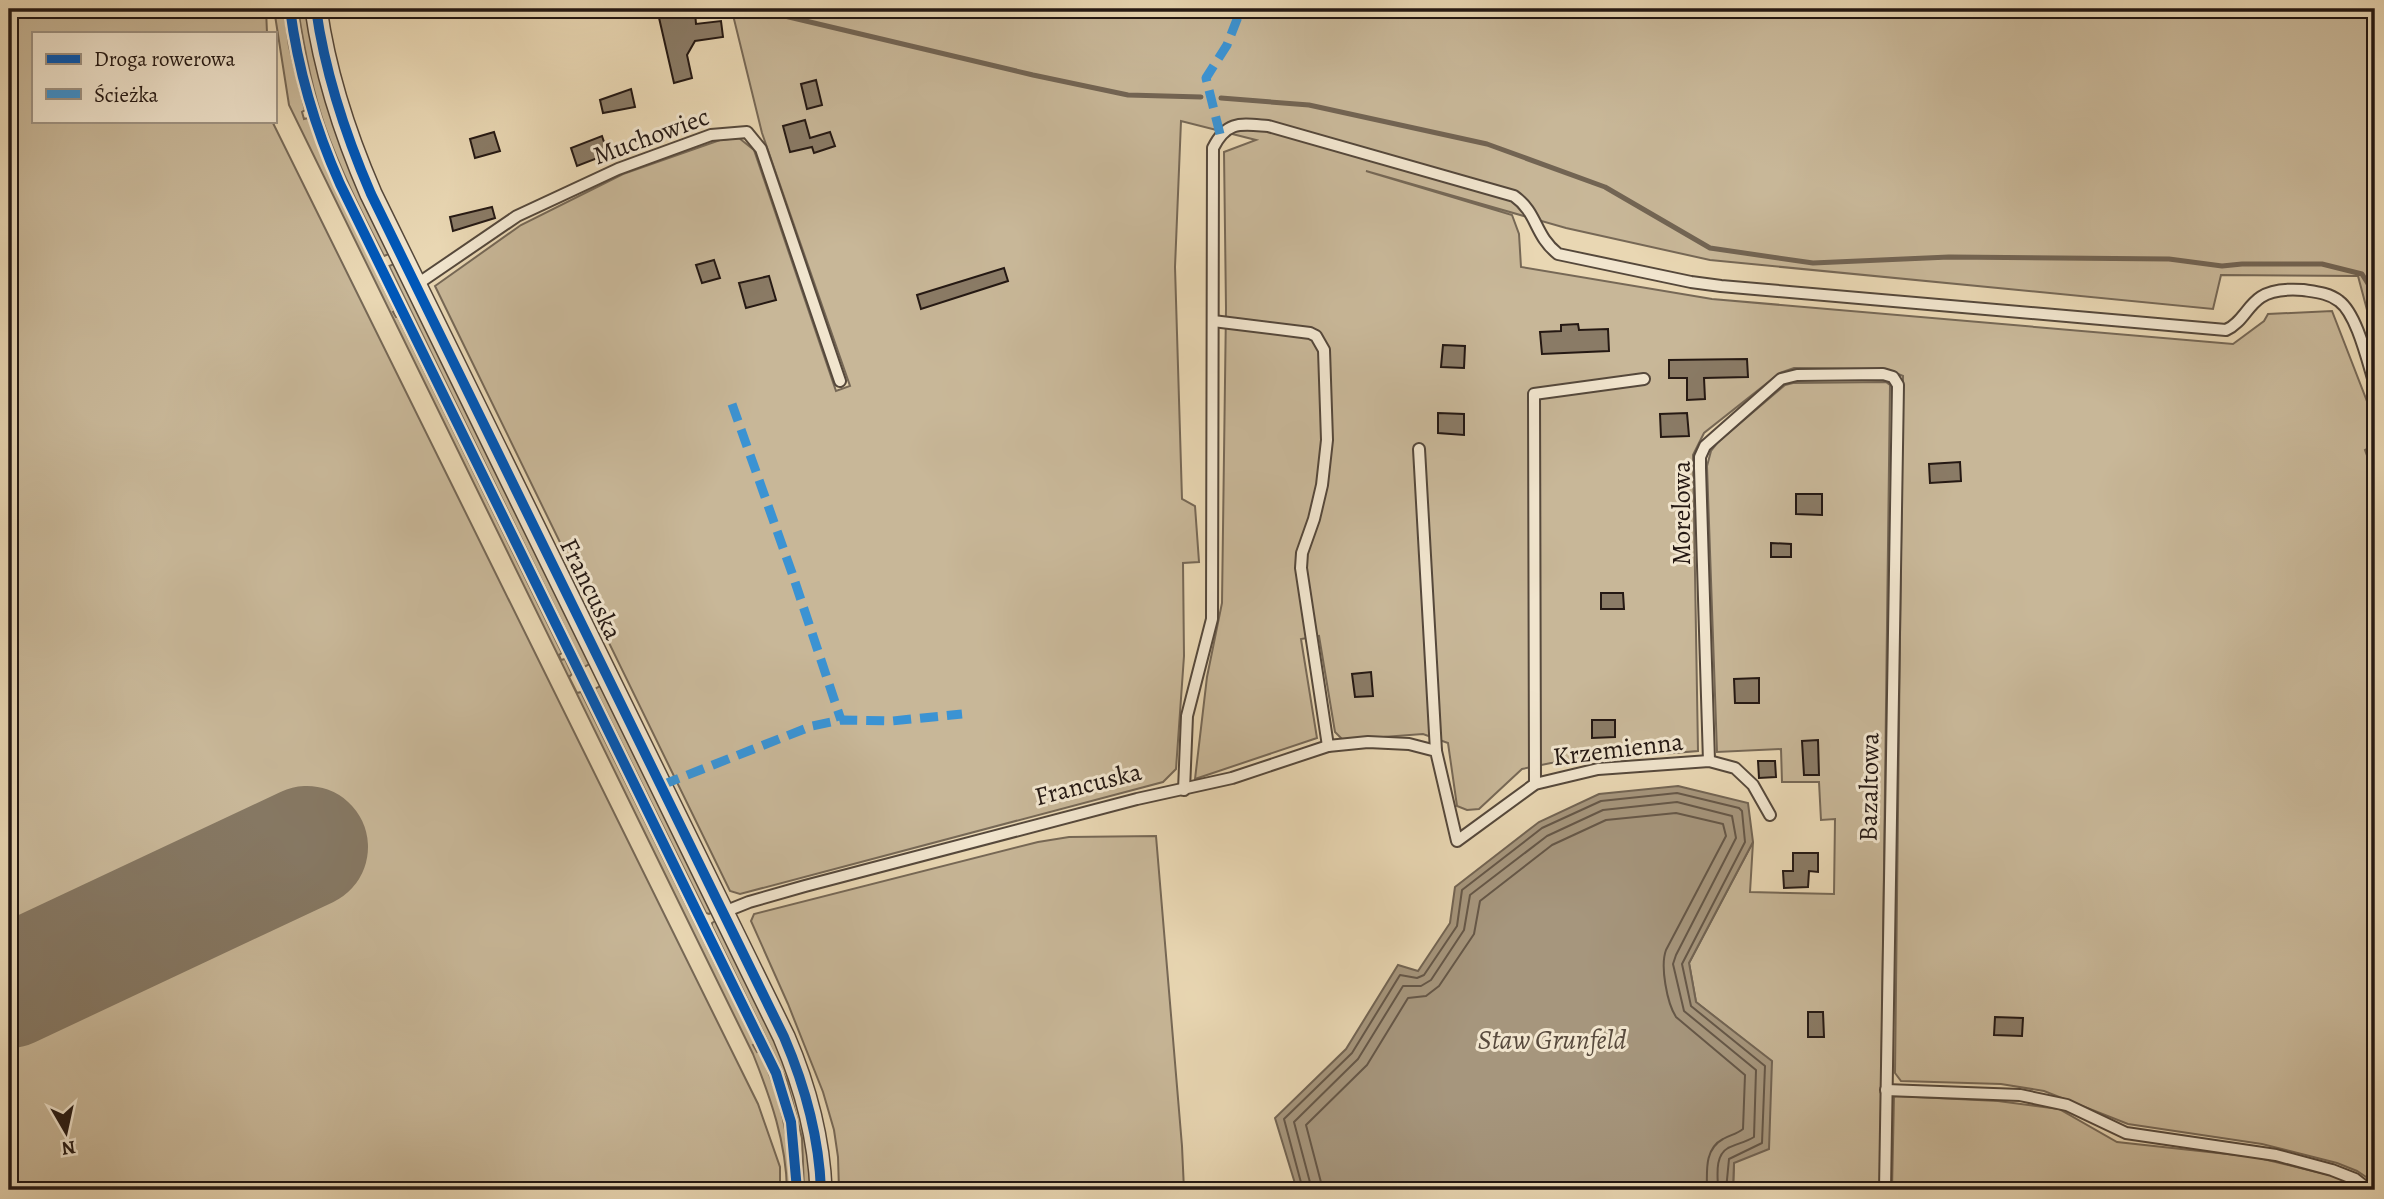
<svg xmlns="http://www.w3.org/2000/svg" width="2384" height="1199" font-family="Alegreya,serif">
	<rect width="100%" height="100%" fill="#e9d7b3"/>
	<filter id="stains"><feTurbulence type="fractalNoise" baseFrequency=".00286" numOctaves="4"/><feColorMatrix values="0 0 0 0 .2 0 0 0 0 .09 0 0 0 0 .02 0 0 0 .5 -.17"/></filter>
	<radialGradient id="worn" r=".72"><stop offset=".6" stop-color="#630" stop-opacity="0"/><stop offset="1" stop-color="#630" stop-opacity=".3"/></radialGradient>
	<g fill="#c8b798" stroke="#766856" stroke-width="2">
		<path d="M9 9H266L267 33H33V121H272L758 1104 780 1167V1190H9Z"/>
		<path d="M274 9H284L289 46 305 110 302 112 304 119 308 118 330 176 395 311 393 312 396 317H398L562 653 559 655 561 660 565 659 572 674 569 677 577 693 581 692 755 1044 753 1045 757 1052 759 1051C781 1096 790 1140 791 1190H787C786 1142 771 1099 753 1054L289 105Z"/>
		<path d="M298 9H305C321 100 347 171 389 254L384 256C362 213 340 170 324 124 311 86 304 48 298 9Z"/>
		<path d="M707 9H2375V340L2358 276 2221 275 2213 309 1710 260 1566 228 1366 171 1512 215 1519 234 1521 267 1712 299 2233 344 2264 321 2268 314 2332 311 2375 422V445L2365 450 2375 478V1183L2357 1171 2337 1163 2262 1144 2128 1124 2044 1091 2001 1084 1901 1081 1895 1073 1903 376 1886 369 1794 368 1780 373 1704 433 1693 455 1698 751 1551 763 1522 769 1479 809 1467 810 1457 806 1448 743 1423 734 1343 740 1335 732 1319 636 1301 639 1317 738 1195 779 1207 677 1222 603 1226 308 1224 152 1256 140 1181 121 1175 267 1182 499 1195 506 1199 562 1183 563 1184 656 1176 769 1163 782 740 894 730 891 435 286 521 225 623 174 720 140 739 138 754 150 836 391 850 386 762 133 733 15Z"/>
		<path d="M394 264 591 663 584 667 389 266Z"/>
		<path d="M1886 382 1890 385 1880 1190H1733L1734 1163 1772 1062 1696 1002 1689 963 1753 842 1750 892 1834 894 1835 819 1821 820 1819 782H1782L1781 749 1717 752 1707 466 1711 451 1718 442 1785 385 1793 383Z"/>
		<path d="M602 685 713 912 709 914 706 913 595 689Z"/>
		<path d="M1156 836 1182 1146 1184 1190H839L838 1157 834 1130 823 1092 788 1004 751 921 754 914 1038 842 1069 837Z"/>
		<path d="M717 920C744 976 779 1034 795 1094 804 1125 809 1158 811 1190H804L802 1138 787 1081 712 926V923Z"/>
		<path d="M1896 1096 1998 1101 2059 1109 2117 1142 2255 1157 2342 1178 2359 1190H1892L1894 1097Z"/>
	</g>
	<path fill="#a6967d" stroke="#726453" stroke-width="2" d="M1678 786 1748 803 1753 842 1689 963 1696 1002 1772 1061 1769 1149 1734 1163 1733 1190H1297L1275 1118 1346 1049 1398 965 1418 971 1450 923 1455 887 1539 822 1599 794Z"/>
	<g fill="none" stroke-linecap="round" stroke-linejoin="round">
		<g stroke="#655748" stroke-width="2">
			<path d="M1303 1190 1284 1119 1352 1053 1400 975 1417 978 1424 975 1457 926 1462 890 1542 828 1601 801 1677 793 1739 808 1742 811 1745 842 1682 964 1691 1006 1765 1066 1762 1143 1729 1159 1726 1190"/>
			<path d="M1312 1190 1294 1122 1358 1059 1403 986H1421L1431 980 1464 930 1470 895 1547 836 1603 810 1677 802 1732 816 1736 838 1676 955 1673 964 1684 1011 1756 1070 1754 1137C1746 1142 1736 1144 1728 1148 1714 1156 1718 1177 1718 1190"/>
			<path d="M1323 1190 1306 1125 1367 1065 1408 998 1426 996 1439 986 1474 934 1480 901 1552 845 1606 820 1676 813 1723 824 1726 836 1666 950C1660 966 1667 1003 1676 1017L1745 1075 1743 1129C1737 1134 1730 1135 1723 1139 1704 1149 1707 1172 1707 1190"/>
		</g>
		<g stroke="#726453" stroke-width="5">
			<path d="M755 9 1033 75 1128 95 1201 97"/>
			<path d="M1221 98 1309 105 1487 144 1605 187 1710 248 1813 263 1949 257 2169 259 2222 266 2242 264H2322L2362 274 2375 295"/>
		</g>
		<path stroke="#867863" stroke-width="122" d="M9 987 307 847"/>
	</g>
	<g fill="#8a7b66" stroke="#241813" stroke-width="2">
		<path d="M657 9 695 12 696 24 721 21 723 37 695 41 687 55 692 78 674 83Z"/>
		<path d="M816 80 822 105 807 109 801 84Z"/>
		<path d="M631 89 635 107 603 113 600 100Z"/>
		<path d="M805 120 810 138 830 132 835 146 814 153 812 147 790 152 783 126Z"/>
		<path d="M494 132 500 151 475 158 470 139Z"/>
		<path d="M602 136 608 154 577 166 571 148Z"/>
		<path d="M492 207 495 218 453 231 450 217Z"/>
		<path d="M714 260 720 278 702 283 696 265Z"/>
		<path d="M1004 268 1008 281 921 309 917 295Z"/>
		<path d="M769 276 776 300 746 308 739 283Z"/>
		<path d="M1578 324 1579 330 1608 329 1609 351 1542 354 1540 332 1561 331V325Z"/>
		<path d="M1443 345 1465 346 1464 368 1441 367Z"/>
		<path d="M1747 359 1748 377 1704 378 1705 399 1687 400V378H1669V360Z"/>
		<path d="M1438 413 1464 414V435L1438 433Z"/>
		<path d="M1687 413 1689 436 1661 437 1660 414Z"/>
		<path d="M1960 462 1961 481 1930 483 1929 464Z"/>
		<path d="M1796 494H1822V515L1796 514Z"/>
		<path d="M1771 543 1791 544V557H1771Z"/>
		<path d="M1601 593H1623L1624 609H1601Z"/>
		<path d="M1371 672 1373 696 1355 697 1352 674Z"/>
		<path d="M1759 678V703H1735L1734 679Z"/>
		<path d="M1592 720H1615V737L1592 738Z"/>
		<path d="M1818 740 1819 775H1804L1802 741Z"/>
		<path d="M1758 761H1775L1776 777 1759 778Z"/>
		<path d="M1793 853H1818V872L1809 871 1808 887 1784 888 1783 871H1793Z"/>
		<path d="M1808 1012H1823L1824 1037H1808Z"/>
		<path d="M1995 1017 2023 1018 2022 1036 1994 1035Z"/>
	</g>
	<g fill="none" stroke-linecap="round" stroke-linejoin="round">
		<defs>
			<g id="service">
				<path d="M416 285 517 216 618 169 711 135 747 132 761 149 840 381"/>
				<path d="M1213 321 1310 333 1316 336 1324 350 1327 440 1322 485 1314 519 1302 553 1301 568 1328 746"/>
				<path d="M1419 449 1436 751"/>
				<path d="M1709 761 1700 468V457L1705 446 1781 379 1797 375 1883 374 1893 377 1898 385 1885 1190"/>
				<path d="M1535 784 1534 394 1644 379"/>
				<path d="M1184 790 1187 716 1212 619 1213 148C1227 120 1241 124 1268 126L1514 196C1538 213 1534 235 1558 254L1691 282 1721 286 2226 330C2242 323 2247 306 2261 297 2273 289 2289 289 2303 290 2316 292 2329 293 2339 301 2357 314 2368 363 2375 385"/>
				<path d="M724 912 749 902 805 886 1137 799 1232 778 1328 746 1368 742 1409 744 1436 751 1457 841 1535 784 1598 769 1709 761 1735 768 1753 785 1770 815"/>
				<path d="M1886 1090 2020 1095 2067 1105 2126 1133 2276 1155 2332 1170 2355 1179 2369 1190"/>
			</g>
			<path id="minor" d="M316 9C325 73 345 134 371 194L784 1037C805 1086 819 1137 821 1190"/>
		</defs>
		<use href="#service" stroke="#55483b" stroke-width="14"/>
		<use href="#minor" stroke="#55483b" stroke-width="24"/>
		<use href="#service" stroke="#f1e5ce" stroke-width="10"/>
		<use href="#minor" stroke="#f1e5ce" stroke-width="21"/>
		<g stroke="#3b93d3" stroke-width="9" stroke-dasharray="18 9" stroke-linecap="butt">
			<path d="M1220 134 1206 78 1227 45 1241 9"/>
			<path d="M732 404 792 573 841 720"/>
			<path d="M662 785 812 726 841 720 892 721 962 714"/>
		</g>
		<defs>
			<g id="cycleway">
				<path d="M290 9C298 70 315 128 340 184L776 1073 791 1122 797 1190"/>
				<path d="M316 9C325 73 345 134 371 194L784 1037C805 1086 819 1137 821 1190"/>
			</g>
		</defs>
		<use href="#cycleway" stroke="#f1e5ce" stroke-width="15"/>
		<use href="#cycleway" stroke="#0057b8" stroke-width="10"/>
	</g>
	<g text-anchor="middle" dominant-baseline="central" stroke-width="6" stroke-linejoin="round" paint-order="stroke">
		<g font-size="26" fill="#241813" stroke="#f1e5ce">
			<text transform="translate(651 136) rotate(-20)">Muchowiec</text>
			<text transform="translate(1681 513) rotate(-90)">Morelowa</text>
			<text transform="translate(591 589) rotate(64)">Francuska</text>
			<text transform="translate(1618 749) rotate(-7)">Krzemienna</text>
			<text transform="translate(1088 784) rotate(-14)">Francuska</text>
			<text transform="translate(1869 787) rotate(-89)">Bazaltowa</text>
		</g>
		<g font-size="28" font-style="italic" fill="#584a3d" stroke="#f1e5ce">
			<text x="1552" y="1040">Staw Grunfeld</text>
		</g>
	</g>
	<rect width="2384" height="1199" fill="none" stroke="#e9d7b3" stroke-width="35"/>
	<rect x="10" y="10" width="2363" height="1178" fill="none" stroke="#241813" stroke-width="3.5"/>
	<rect x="18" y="18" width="2349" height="1164" fill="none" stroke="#241813" stroke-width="2"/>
	<rect x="32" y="32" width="245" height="91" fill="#f1e5ce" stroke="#9f9383" stroke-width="2"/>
	<rect x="46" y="54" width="35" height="10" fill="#0057b8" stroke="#9f9383" stroke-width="2"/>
	<text x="94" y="66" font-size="21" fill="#241813">Droga rowerowa</text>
	<rect x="46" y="89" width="35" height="10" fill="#3b93d3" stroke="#9f9383" stroke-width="2"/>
	<text x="94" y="102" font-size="21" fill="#241813">Ścieżka</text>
	<g transform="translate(66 1132) rotate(171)" stroke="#f1e5ce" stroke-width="5" paint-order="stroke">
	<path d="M0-5L12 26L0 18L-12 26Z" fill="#241813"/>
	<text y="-10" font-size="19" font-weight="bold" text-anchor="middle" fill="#241813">N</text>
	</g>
	<rect width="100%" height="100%" filter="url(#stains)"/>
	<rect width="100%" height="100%" fill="url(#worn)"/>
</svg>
